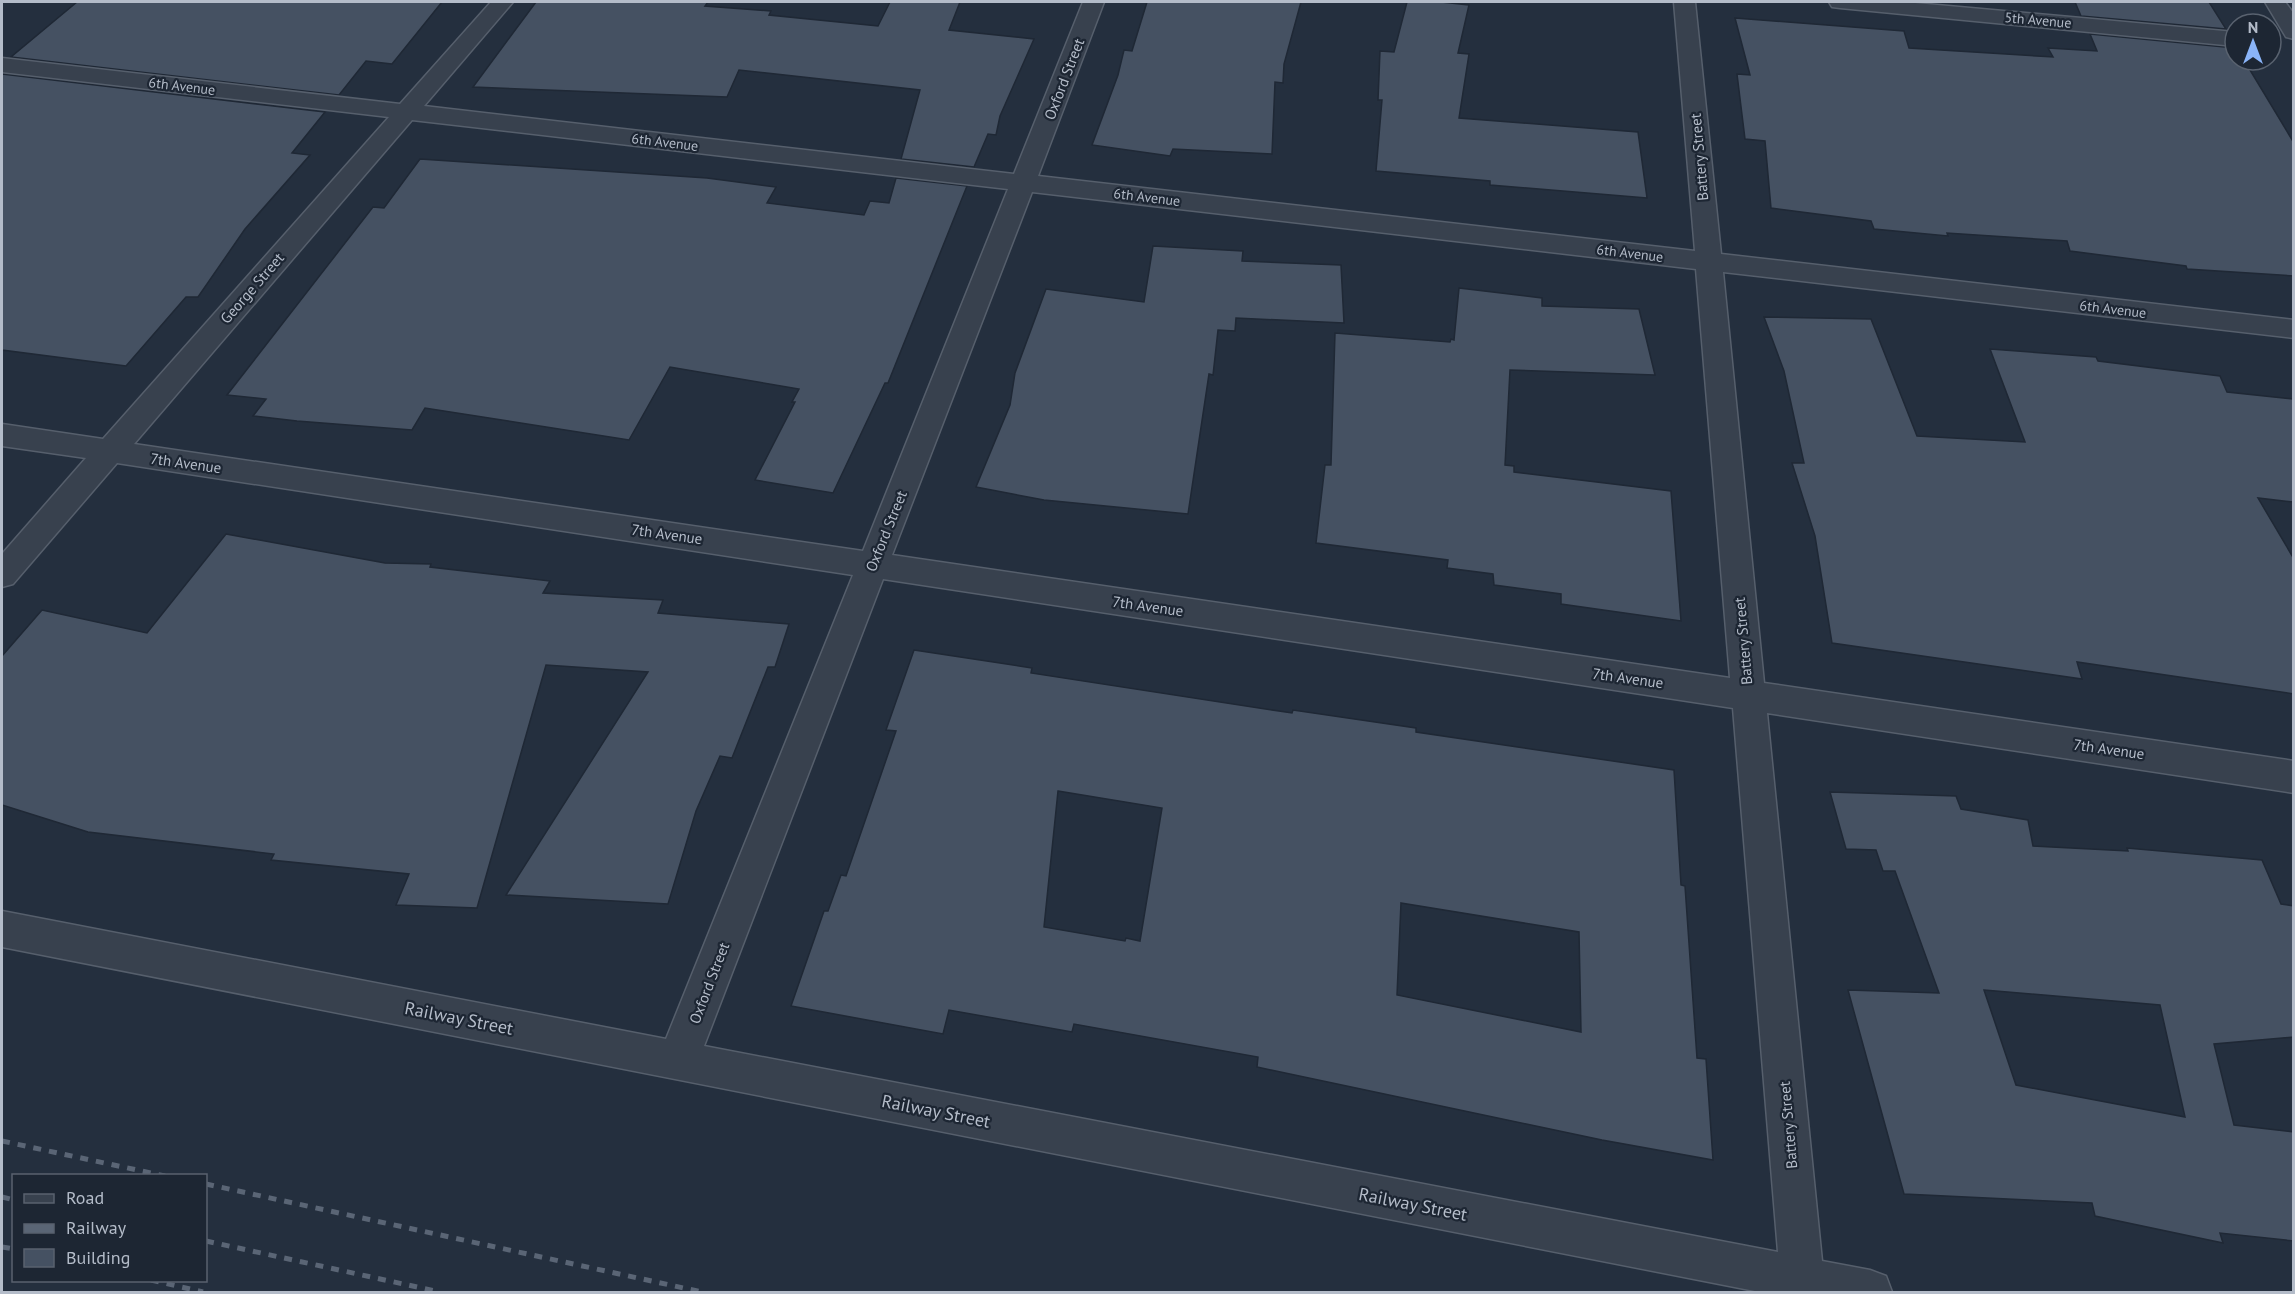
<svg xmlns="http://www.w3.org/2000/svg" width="2295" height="1294" font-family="'PT Sans',sans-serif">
	<rect width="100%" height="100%" fill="#242f3e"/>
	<g fill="#455162" stroke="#1f2835" stroke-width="1.5" fill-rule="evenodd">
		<path d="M77 2H442L392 64 366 61 339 95 11 57Z"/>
		<path d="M536 2H708L705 6 771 11 769 15 878 26 890 2H960L949 30 1034 39 1000 116 996 135 988 134 974 167 901 159 920 90 739 70 727 97 473 87Z"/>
		<path d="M1147 2H1301L1284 64 1283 83 1275 82 1272 154 1173 149 1170 156 1092 145 1118 75 1124 50 1132 51Z"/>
		<path d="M1407 2H1441L1469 5 1458 53 1469 54 1459 118 1638 132 1647 198 1490 185V181L1376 171 1382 100H1378L1380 51 1394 52Z"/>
		<path d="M2075 2H2209L2226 29 2081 16Z"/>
		<path d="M1735 18 1904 31 1909 48 2053 57 2048 48 2097 51 2090 34 2235 48V60H2244L2294 143V276L2187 269 2186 266 2070 251 2067 241 1947 233 1948 236 1874 229 1871 221 1771 208 1765 141 1745 139 1737 74 1750 75Z"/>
		<path d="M2 74 325 112 292 153 310 155 245 229 198 297H186L126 366 2 350Z"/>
		<path d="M420 159 707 178 776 187 767 203 864 215 870 201 889 203 896 178 967 186 888 383H885L833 493 755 480 795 402H792L799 389 670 367 629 440 425 408 412 430 297 421 253 416 266 399 227 395 373 207 384 208Z"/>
		<path d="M1153 246 1243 251 1242 261 1341 265 1344 323 1236 318 1235 331 1218 330 1213 375 1209 374 1188 514 1044 500 976 487 1010 405 1015 373 1046 289 1144 302Z"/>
		<path d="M1459 288 1542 298V306L1639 309 1655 375 1510 370 1505 465 1514 466V472L1671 491 1681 621 1561 604V594L1494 585 1493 574 1447 568 1448 560 1316 543 1325 465H1331L1335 333 1450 342 1451 339 1454 340Z"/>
		<path d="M1764 317 1871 319 1917 436 2025 442 1990 349 2096 357 2098 361 2220 376 2227 392 2293 399V502L2258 498 2294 559V694L2077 662 2082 679 1832 643 1815 536 1792 463H1804L1784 371Z"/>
		<path d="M226 534 385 563 431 564 430 567 550 581 543 593 663 600 658 613 789 624 775 667H768L732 758 720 756 696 811 668 904 506 895 648 672 546 665 477 908 396 905 409 874 271 860 274 854 88 832 2 805V656L42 610 147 633Z"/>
		<path d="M914 650 1032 668 1031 673 1292 713 1293 710 1416 728V732L1674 770 1681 885 1685 886 1697 1058 1706 1059 1713 1160 1602 1140 1257 1067 1258 1057 1074 1024 1072 1032 949 1010 943 1034 791 1006 824 911H828L841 875 846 876 896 731 886 730ZM1058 791 1162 808 1140 941 1126 938 1125 941 1044 927ZM1401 903 1579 932 1581 1032 1397 995Z"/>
		<path d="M1830 792 1956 796 1961 809 2028 820 2033 846 2128 851 2127 848 2262 860 2281 904 2294 906V1037L2214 1044 2234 1125 2294 1132V1241L2220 1233 2223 1243 2095 1216 2092 1203 1904 1194 1848 990 1939 993 1895 871H1883L1876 850 1846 849ZM1984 990 2160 1005 2185 1117 2016 1085Z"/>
	</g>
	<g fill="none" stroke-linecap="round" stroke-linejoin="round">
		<defs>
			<g id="minor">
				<path d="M491 2H513L424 106 1014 174 1083 2H1104L1038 176 1695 251 1674 2H1695L1721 254 2294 320V338L1723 272 1764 683 2294 761V793L1767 713 1822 1261 1870 1270 1886 1276 1892 1292H1760L2 947V911L666 1039 853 575 117 463 13 584 2 587V554L86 458 2 446V424L103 439 389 117 2 72V58L400 104ZM412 120 1008 189 863 551 134 444ZM1032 192 1696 269 1730 678 892 555ZM883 579 1733 708 1778 1252 704 1046Z"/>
				<path d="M1829 2H1904L2235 32V46L1840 8 1832 7Z"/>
				<path d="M2265 2H2285L2294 14V39L2286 37Z"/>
			</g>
		</defs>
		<use href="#minor" stroke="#565f6c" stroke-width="3"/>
		<use href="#minor" fill="#38414e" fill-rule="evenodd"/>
		<g stroke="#5a6575" stroke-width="5" stroke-dasharray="8 8" stroke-linecap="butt">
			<path d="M2 1141 165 1176"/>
			<path d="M206 1184 702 1292"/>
			<path d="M2 1197 14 1200"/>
			<path d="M206 1241 440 1292"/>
			<path d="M2 1247 14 1249"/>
			<path d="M151 1280 203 1292"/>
		</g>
	</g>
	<g text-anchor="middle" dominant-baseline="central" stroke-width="4.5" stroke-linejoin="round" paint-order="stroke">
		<g font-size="14" fill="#b4bcc9" stroke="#1d2633">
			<text transform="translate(2038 20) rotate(5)">5th Avenue</text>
			<text transform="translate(182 86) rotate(7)">6th Avenue</text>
			<text transform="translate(665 142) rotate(7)">6th Avenue</text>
			<text transform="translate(1147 197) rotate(7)">6th Avenue</text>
			<text transform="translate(1630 253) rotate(7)">6th Avenue</text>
			<text transform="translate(2113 309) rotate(7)">6th Avenue</text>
		</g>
		<g font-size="15" fill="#b4bcc9" stroke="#1d2633">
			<text transform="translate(1064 79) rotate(-69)">Oxford Street</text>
			<text transform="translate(1699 157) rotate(-95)">Battery Street</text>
			<text transform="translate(252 288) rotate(-49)">George Street</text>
			<text transform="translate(186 463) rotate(8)">7th Avenue</text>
			<text transform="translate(886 531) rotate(-68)">Oxford Street</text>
			<text transform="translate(667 534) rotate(8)">7th Avenue</text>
			<text transform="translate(1148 606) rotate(8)">7th Avenue</text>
			<text transform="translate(1743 641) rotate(-95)">Battery Street</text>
			<text transform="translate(1628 678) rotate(8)">7th Avenue</text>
			<text transform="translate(2109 749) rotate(8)">7th Avenue</text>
			<text transform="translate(709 983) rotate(-69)">Oxford Street</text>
			<text transform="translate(1788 1125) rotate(-95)">Battery Street</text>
		</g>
		<g font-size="18" fill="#b4bcc9" stroke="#1d2633">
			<text transform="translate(459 1018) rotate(11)">Railway Street</text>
			<text transform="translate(936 1111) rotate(11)">Railway Street</text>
			<text transform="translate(1413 1204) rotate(11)">Railway Street</text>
		</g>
	</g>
	<rect width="2295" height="1294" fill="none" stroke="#b4bcc9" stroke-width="6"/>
	<rect x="12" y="1174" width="195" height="108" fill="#1d2633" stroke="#59626f" stroke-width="1.5"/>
	<rect x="24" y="1194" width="30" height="9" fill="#38414e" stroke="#59626f" stroke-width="1.5"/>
	<text x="66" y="1204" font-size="18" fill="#b4bcc9">Road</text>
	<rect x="24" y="1224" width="30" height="9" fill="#5a6575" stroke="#59626f" stroke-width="1.5"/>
	<text x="66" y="1234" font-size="18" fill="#b4bcc9">Railway</text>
	<rect x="24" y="1249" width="30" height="18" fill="#455162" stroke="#59626f" stroke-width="1.5"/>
	<text x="66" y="1264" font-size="18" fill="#b4bcc9">Building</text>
	<g transform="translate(2253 42)"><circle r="28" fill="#1d2633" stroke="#59626f" stroke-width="1.5"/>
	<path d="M0-4.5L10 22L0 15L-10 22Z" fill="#8ab4f8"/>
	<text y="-9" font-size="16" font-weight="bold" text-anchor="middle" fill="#b4bcc9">N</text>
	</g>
</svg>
